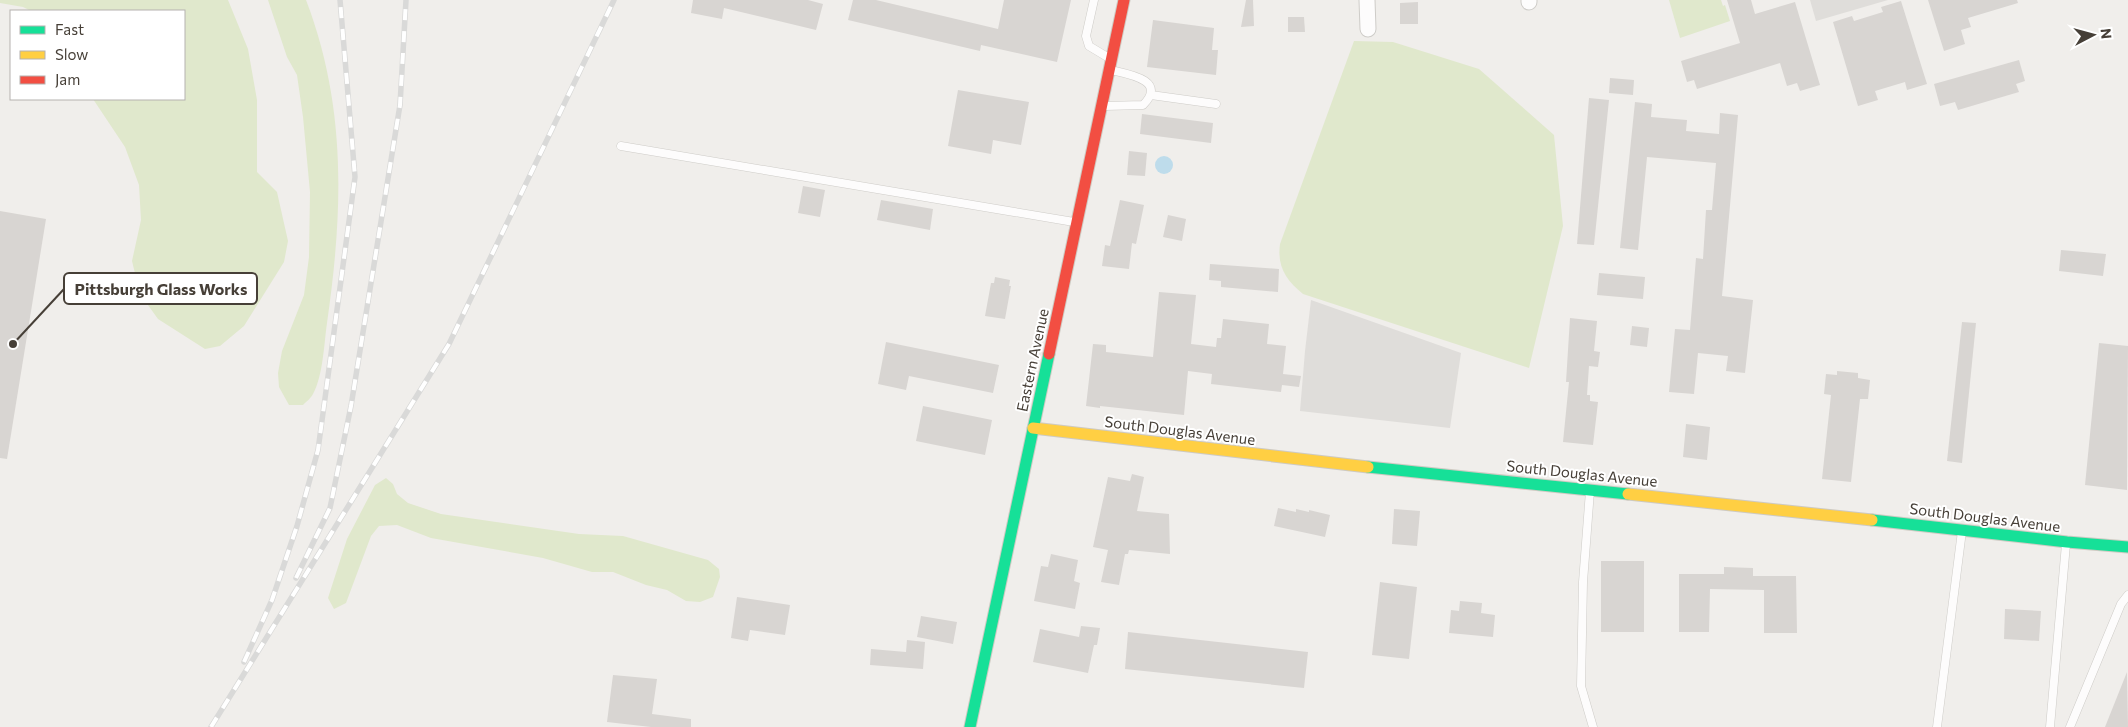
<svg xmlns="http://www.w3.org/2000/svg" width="2128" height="727" font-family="Commissioner,sans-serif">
	<rect width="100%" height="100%" fill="#f0eeeb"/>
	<g fill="#e0e8cc">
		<path d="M0 0H228L248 49 257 100V172L277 192 288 241 284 262 244 326 220 346 205 349 158 319 140 294 132 261 141 220 139 185 125 147 93 99H184V11H31L23 7 0 3Z"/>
		<path d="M268 0H306C347 107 343 212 327 323 324 344 323 376 313 394 311 398 306 402 303 405H289L279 387 278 373 282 351 304 295 309 257 310 192 303 117 297 75 287 57Z"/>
		<path d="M1669 0H1721L1723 6 1725 5 1730 21 1680 38Z"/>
		<path d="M1354 41 1393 42 1479 69 1554 135 1563 226 1529 368 1303 294C1286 280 1277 267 1280 244Z"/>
		<path d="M386 478 393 484 397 494 408 503 441 514 579 534 623 536 708 560 719 569 720 577 713 597 700 602 686 601 667 590 646 585 613 572H592L543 558 431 538 397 525 379 526 371 536 346 603 334 609 328 598 347 539 375 485Z"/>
	</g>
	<g fill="#dfddda">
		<path d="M1810 0H1888L1816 21Z"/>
		<path d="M1311 300 1461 353 1450 428 1300 411 1305 351Z"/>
	</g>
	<circle fill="#bedceb" cx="1164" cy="165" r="9"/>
	<g fill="#d8d5d2">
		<path d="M693 0H808L823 4 816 30 724 8 722 19 691 13Z"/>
		<path d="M853 0H876L998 29 1004 0H1071L1057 62 981 45 980 51 848 20Z"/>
		<path d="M1246 0H1253L1254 26 1241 27Z"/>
		<path d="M1727 0H1751L1755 14 1795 2 1820 85 1800 91 1797 83 1787 86 1780 63 1697 89 1694 80 1687 82 1681 61 1740 43Z"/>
		<path d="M1928 0H2017L2018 3 1968 18 1971 27 1961 30 1965 44 1944 51Z"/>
		<path d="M1901 1 1927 84 1907 90 1905 82 1875 91 1878 100 1858 106 1833 22 1852 16 1854 21 1883 12 1881 7Z"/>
		<path d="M1418 2V24H1400V3Z"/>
		<path d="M1288 17H1304L1305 32H1288Z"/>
		<path d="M1153 20 1214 28 1212 50H1218L1216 75 1147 67Z"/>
		<path d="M2019 60 2025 81 2016 84 2019 92 1958 110 1955 102 1940 106 1934 84Z"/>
		<path d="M1610 78 1634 80 1633 95 1609 93Z"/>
		<path d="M958 90 1029 102 1021 145 993 140 991 154 948 146Z"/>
		<path d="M1589 98 1609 100 1594 245 1577 244Z"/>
		<path d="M1635 102 1652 104 1651 117 1687 120 1686 131 1719 134 1720 113 1738 115 1722 296 1753 300 1745 373 1726 371 1728 356 1698 353 1694 394 1669 392 1675 329 1690 330 1696 258 1703 259 1706 210H1712L1716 163 1647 157 1638 250 1620 248Z"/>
		<path d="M1142 114 1213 123 1211 143 1140 134Z"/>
		<path d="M1129 151 1147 153 1145 176 1127 175Z"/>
		<path d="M803 186 825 190 820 217 798 213Z"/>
		<path d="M881 200 933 209 930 230 877 220Z"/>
		<path d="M1120 200 1144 205 1136 244 1132 243 1129 269 1102 266 1105 245 1110 246Z"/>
		<path d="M0 211 46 219 7 459 0 458Z"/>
		<path d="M1168 215 1186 219 1182 241 1163 237Z"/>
		<path d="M2061 250 2106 254 2103 276 2059 271Z"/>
		<path d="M1210 264 1279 269 1278 292 1221 287V281L1209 280Z"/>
		<path d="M1599 273 1645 277 1643 299 1597 295Z"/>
		<path d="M995 277 1010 280 1009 286H1011L1005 319 985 316 991 283H994Z"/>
		<path d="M1159 292 1196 295 1191 344 1216 347 1217 338H1221L1223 319 1269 324 1267 344 1286 346 1283 374 1301 376 1299 387 1282 385 1281 392 1211 384 1212 374 1188 371 1184 415 1100 406V408L1086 406 1093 344 1106 345V352L1153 357Z"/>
		<path d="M1570 318 1597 321 1594 351 1600 352 1598 367 1589 366 1587 395H1590V401L1598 402 1593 445 1563 442 1569 382H1566Z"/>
		<path d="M1962 322 1976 323 1962 463 1947 461Z"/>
		<path d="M1632 326 1649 328 1647 347 1630 345Z"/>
		<path d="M886 342 999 365 993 393 909 376 906 390 878 384Z"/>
		<path d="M2099 343 2128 346 2127 490 2085 485Z"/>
		<path d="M1837 371 1858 373V378L1870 380 1868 399H1860L1851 482 1822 479 1831 395 1824 394 1826 374 1837 375Z"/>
		<path d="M923 406 992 420 985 455 916 441Z"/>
		<path d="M1686 424 1710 427 1707 460 1683 457Z"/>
		<path d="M1132 474 1144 477 1137 511 1169 514 1170 554 1129 550 1128 554H1125L1119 585 1101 582 1108 550 1093 547 1108 477 1130 481Z"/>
		<path d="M1278 508 1296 512V509L1309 512V510L1330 515 1325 537 1274 526Z"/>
		<path d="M1394 509 1420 511 1417 546 1392 544Z"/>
		<path d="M1051 554 1078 560 1074 581 1080 583 1075 609 1034 601 1041 566 1048 567Z"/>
		<rect x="1601" y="561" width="43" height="71"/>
		<path d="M1724 567 1753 568V576H1796L1797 633H1764V590L1710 589 1709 632H1679V574H1724Z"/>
		<path d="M1380 582 1417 587 1409 659 1372 655Z"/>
		<path d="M737 597 790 605 785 635 750 630 748 641 731 638Z"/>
		<path d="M1460 601 1482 603 1481 613 1495 615 1493 637 1449 633 1451 610 1459 611Z"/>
		<path d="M2005 609 2041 611 2039 641 2004 639Z"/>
		<path d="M921 616 957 622 953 644 917 637Z"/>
		<path d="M1081 626 1100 628 1097 645H1094L1088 673 1033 662 1040 629 1079 637Z"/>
		<path d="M1128 632 1308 652 1304 688 1125 669Z"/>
		<path d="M907 640 925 642 923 669 870 665 871 649 906 652Z"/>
		<path d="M2127 672 2128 727H2105Z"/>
		<path d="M613 675 657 679 652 714 691 719V727H651L607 722Z"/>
	</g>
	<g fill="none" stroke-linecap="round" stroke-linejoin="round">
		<defs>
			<g id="lane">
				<path d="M1094 0 1086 36 1089 46 1109 58"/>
				<path d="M1151 95 1216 104"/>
				<path d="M1105 106 1143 105C1168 80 1128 74 1111 70"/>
				<path d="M621 146 1074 222"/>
				<path d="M1590 491 1583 582 1581 686 1593 727"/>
				<path d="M1937 727 1962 531"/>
				<path d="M2050 727 2066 544"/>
				<path d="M2070 727 2121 604 2128 595"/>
			</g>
			<g id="street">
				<path d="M1367 0 1368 29"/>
				<path d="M1529 0V2"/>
			</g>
			<g id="fast">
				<path d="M1368 467 1628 494"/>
				<path d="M1872 520 2067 542 2128 547"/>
				<path d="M970 727 1049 354"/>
			</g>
			<g id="slow">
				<path d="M1033 428 1368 467"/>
				<path d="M1628 494 1872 520"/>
			</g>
			<path id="jam" d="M1049 354 1124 0"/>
		</defs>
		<use href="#lane" stroke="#ceccc8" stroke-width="9"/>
		<use href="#street" stroke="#ceccc8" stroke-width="17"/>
		<use href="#fast" stroke="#cecac2" stroke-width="13"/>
		<use href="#slow" stroke="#cecac2" stroke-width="13"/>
		<use href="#jam" stroke="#cecac2" stroke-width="13"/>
		<use href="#lane" stroke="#fdfcfc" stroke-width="8"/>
		<use href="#street" stroke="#fdfcfc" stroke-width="15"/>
		<use href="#fast" stroke="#16e098" stroke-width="11"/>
		<use href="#slow" stroke="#ffcf43" stroke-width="11"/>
		<use href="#jam" stroke="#f24e42" stroke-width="11"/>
		<defs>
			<g id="rail">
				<path d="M296 578 330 508 351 406 400 105 406 0"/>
				<path d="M244 662 272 600 297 526 318 450 355 177 340 0"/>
				<path d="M211 727 449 344 614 0"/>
			</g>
		</defs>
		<use href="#rail" stroke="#d9d9d8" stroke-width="5.5"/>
		<use href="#rail" stroke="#fff" stroke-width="4" stroke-dasharray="11" stroke-linecap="butt"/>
	</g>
	<g text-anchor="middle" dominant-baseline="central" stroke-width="4" stroke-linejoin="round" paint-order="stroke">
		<g font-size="15" fill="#463f37" stroke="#fff">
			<text transform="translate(1032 360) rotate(-78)">Eastern Avenue</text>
			<text transform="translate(1180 430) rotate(7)">South Douglas Avenue</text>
			<text transform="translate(1582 473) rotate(6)">South Douglas Avenue</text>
			<text transform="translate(1985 517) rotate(7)">South Douglas Avenue</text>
		</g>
	</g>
	<path fill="none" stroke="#463f37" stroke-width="2" d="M13 344L64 289"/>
	<circle fill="#463f37" stroke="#fff" stroke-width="2" cx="13" cy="344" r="5"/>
	<rect fill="#fff" stroke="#463f37" stroke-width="2" x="64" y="273" width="193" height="31" rx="5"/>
	<g font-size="16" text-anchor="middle" font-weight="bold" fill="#463f37">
		<text x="161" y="295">Pittsburgh Glass Works</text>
	</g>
	<rect x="10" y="10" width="175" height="90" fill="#ffffff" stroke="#b5b2af"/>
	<rect x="20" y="26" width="25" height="8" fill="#16e098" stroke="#b5b2af"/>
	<text x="55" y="35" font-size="15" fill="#463f37">Fast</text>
	<rect x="20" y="51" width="25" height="8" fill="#ffcf43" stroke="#b5b2af"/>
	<text x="55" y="60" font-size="15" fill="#463f37">Slow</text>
	<rect x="20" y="76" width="25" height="8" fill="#f24e42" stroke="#b5b2af"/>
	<text x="55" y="85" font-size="15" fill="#463f37">Jam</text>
	<g transform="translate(2093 35) rotate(84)" stroke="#ffffff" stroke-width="4" paint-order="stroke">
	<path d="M0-4L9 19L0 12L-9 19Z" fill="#463f37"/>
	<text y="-8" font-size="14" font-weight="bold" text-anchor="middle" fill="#463f37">N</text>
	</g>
</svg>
